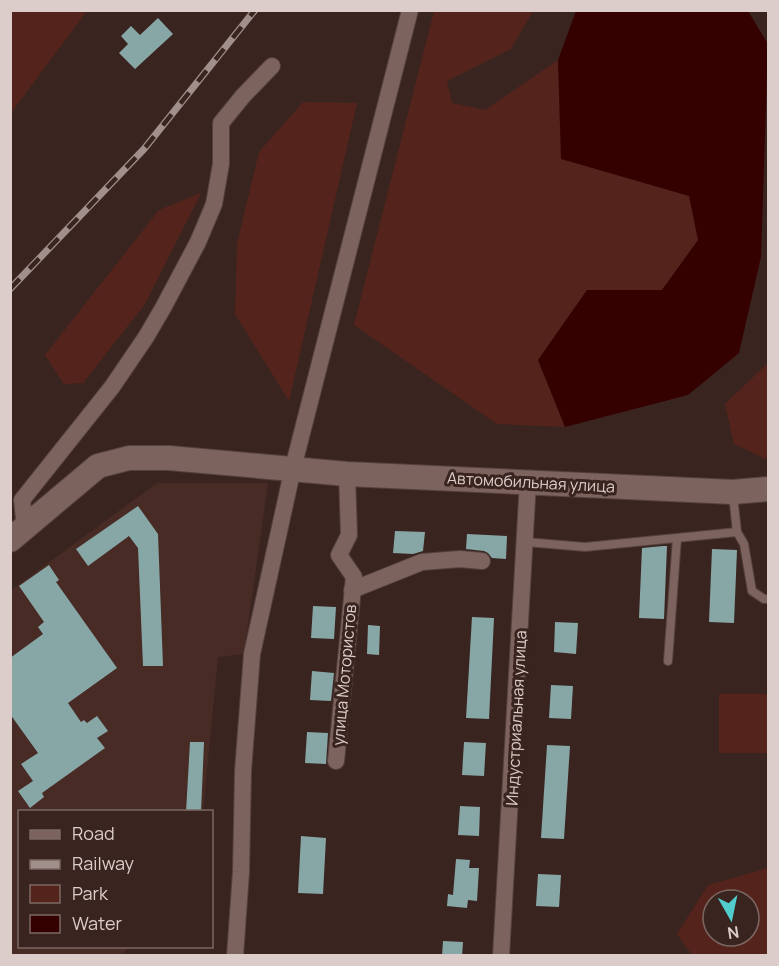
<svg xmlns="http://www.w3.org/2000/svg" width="779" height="966" font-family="Manrope,sans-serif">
	<rect width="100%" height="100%" fill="#3a241f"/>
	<path fill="#482b25" d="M157 483H268L244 654 218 657 203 811 20 812V946L129 947 122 955H11L10 591Z"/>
	<g fill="#54241c" fill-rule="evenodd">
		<path d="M14 11H87L11 113 10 15Z"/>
		<path d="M434 11H533L511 49 447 81 452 103 485 110 558 60 561 158 690 196 698 240 662 290H587L538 360 565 427 497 424 354 325Z"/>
		<path d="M303 102 357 103 289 401 235 314 237 244 259 152Z"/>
		<path d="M201 193 145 304 83 383 64 384 45 355 159 210Z"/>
		<path d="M768 363V460L734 444 725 404Z"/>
		<rect x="719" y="694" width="49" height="59"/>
		<path d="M768 868V955H692L677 934 708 885ZM713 900H749V936H713Z"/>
	</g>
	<path fill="#350000" d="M576 11H748L768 44 761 257 739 353 688 395 565 427 538 360 587 290H662L698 240 689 196 561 159 558 60Z"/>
	<g fill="#87a7a7">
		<path d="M158 18 173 34 135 69 119 53 128 44 121 36 131 26 140 35Z"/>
		<path d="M138 506 158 534 163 666H143L138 548 129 536 88 566 76 549Z"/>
		<path d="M395 531 425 532 423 551 413 554 393 553Z"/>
		<path d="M467 534 507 536 506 559 492 558 488 553 484 551 466 549Z"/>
		<path d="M663 546H667L664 619 639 618 642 548Z"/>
		<path d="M712 549 737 550 734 623 709 622Z"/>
		<path d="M49 565 59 580 56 582 117 668 68 703 81 722 84 720 87 723 97 716 108 731 97 738 105 748 42 793 44 797 30 808 18 791 33 781 21 764 38 753 10 714V658L43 634 38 627 44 622 19 586Z"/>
		<path d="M313 606 336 607 334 639 311 638Z"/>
		<path d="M472 617 494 618 489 719 466 718Z"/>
		<path d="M555 622 578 623 576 654 554 652Z"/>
		<path d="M368 625 380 626 379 655 367 654Z"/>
		<path d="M312 671 334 673 331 701 310 700Z"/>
		<path d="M551 685 573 686 571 719 549 718Z"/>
		<path d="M307 732 328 733 326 764 305 763Z"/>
		<path d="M190 742H204L201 812H186Z"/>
		<path d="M464 742 486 743 484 776 462 775Z"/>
		<path d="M547 745 570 746 564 839 541 838Z"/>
		<path d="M460 806 480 807 479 836 458 835Z"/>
		<path d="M301 836 326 838 323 894 298 893Z"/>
		<path d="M456 859 470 860 469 868H479L477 901 468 900 467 908 447 906 448 894 453 895Z"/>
		<path d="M538 874 561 875 559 907 536 906Z"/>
		<path d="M443 941 463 942 462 956H442Z"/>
	</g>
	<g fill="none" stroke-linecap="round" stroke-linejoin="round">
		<defs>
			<g id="lane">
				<path d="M733 495 737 532 744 544 752 591 764 599H768"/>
				<path d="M526 542 585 547 737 532"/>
				<path d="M668 661 677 538"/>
			</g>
			<g id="street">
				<path d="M25 528 22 500 112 387 146 337 163 308 198 242 214 204 221 164V123L243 96 272 66"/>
				<path d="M352 590 422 562 460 559 482 561"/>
				<path d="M336 761 354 577 339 555 349 535 347 474"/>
				<path d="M235 956 241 872 243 771 252 654 293 468 410 10"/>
				<path d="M501 956 528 481"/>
			</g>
			<path id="secondary" d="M10 540 98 466 129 458H169L347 474 733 492 768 489"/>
		</defs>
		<use href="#lane" stroke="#55423f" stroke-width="10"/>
		<use href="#street" stroke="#55423f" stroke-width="18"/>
		<use href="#secondary" stroke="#55423f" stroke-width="26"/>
		<use href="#lane" stroke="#7d635e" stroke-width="8"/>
		<use href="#street" stroke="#7d635e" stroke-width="16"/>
		<use href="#secondary" stroke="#7d635e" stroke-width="24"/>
		<defs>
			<path id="rail" d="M10 289 144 149 255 10"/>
		</defs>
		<use href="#rail" stroke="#a08f8b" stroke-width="7"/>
		<use href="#rail" stroke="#3a241f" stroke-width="4.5" stroke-dasharray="14" stroke-linecap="butt"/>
	</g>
	<g text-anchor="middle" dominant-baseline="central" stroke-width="6" stroke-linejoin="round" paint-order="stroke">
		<g font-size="16" fill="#dccdca" stroke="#3a241f">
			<text transform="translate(531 482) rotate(3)">Автомобильная улица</text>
			<text transform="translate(344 675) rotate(-85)">улица Мотористов</text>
			<text transform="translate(516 718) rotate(-87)">Индустриальная улица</text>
		</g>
	</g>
	<rect width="779" height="966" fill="none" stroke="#dccdca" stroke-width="24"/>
	<rect x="18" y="810" width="195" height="138" fill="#3a241f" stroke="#7b6863" stroke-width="1.5"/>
	<rect x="30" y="830" width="30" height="9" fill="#7d635e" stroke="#7b6863" stroke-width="1.5"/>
	<text x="72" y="840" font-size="18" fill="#dccdca">Road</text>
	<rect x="30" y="860" width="30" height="9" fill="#a08f8b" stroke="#7b6863" stroke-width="1.5"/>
	<text x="72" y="870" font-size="18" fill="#dccdca">Railway</text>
	<rect x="30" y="885" width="30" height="18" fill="#54241c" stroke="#7b6863" stroke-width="1.5"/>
	<text x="72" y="900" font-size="18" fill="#dccdca">Park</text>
	<rect x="30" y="915" width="30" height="18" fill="#350000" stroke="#7b6863" stroke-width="1.5"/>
	<text x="72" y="930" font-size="18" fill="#dccdca">Water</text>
	<g transform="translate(731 918) rotate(171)"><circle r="28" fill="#3a241f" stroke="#7b6863" stroke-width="1.5"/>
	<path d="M0-4.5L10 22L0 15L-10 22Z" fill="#52cdcd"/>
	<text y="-9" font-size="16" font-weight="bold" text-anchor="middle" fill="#dccdca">N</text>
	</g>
</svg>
